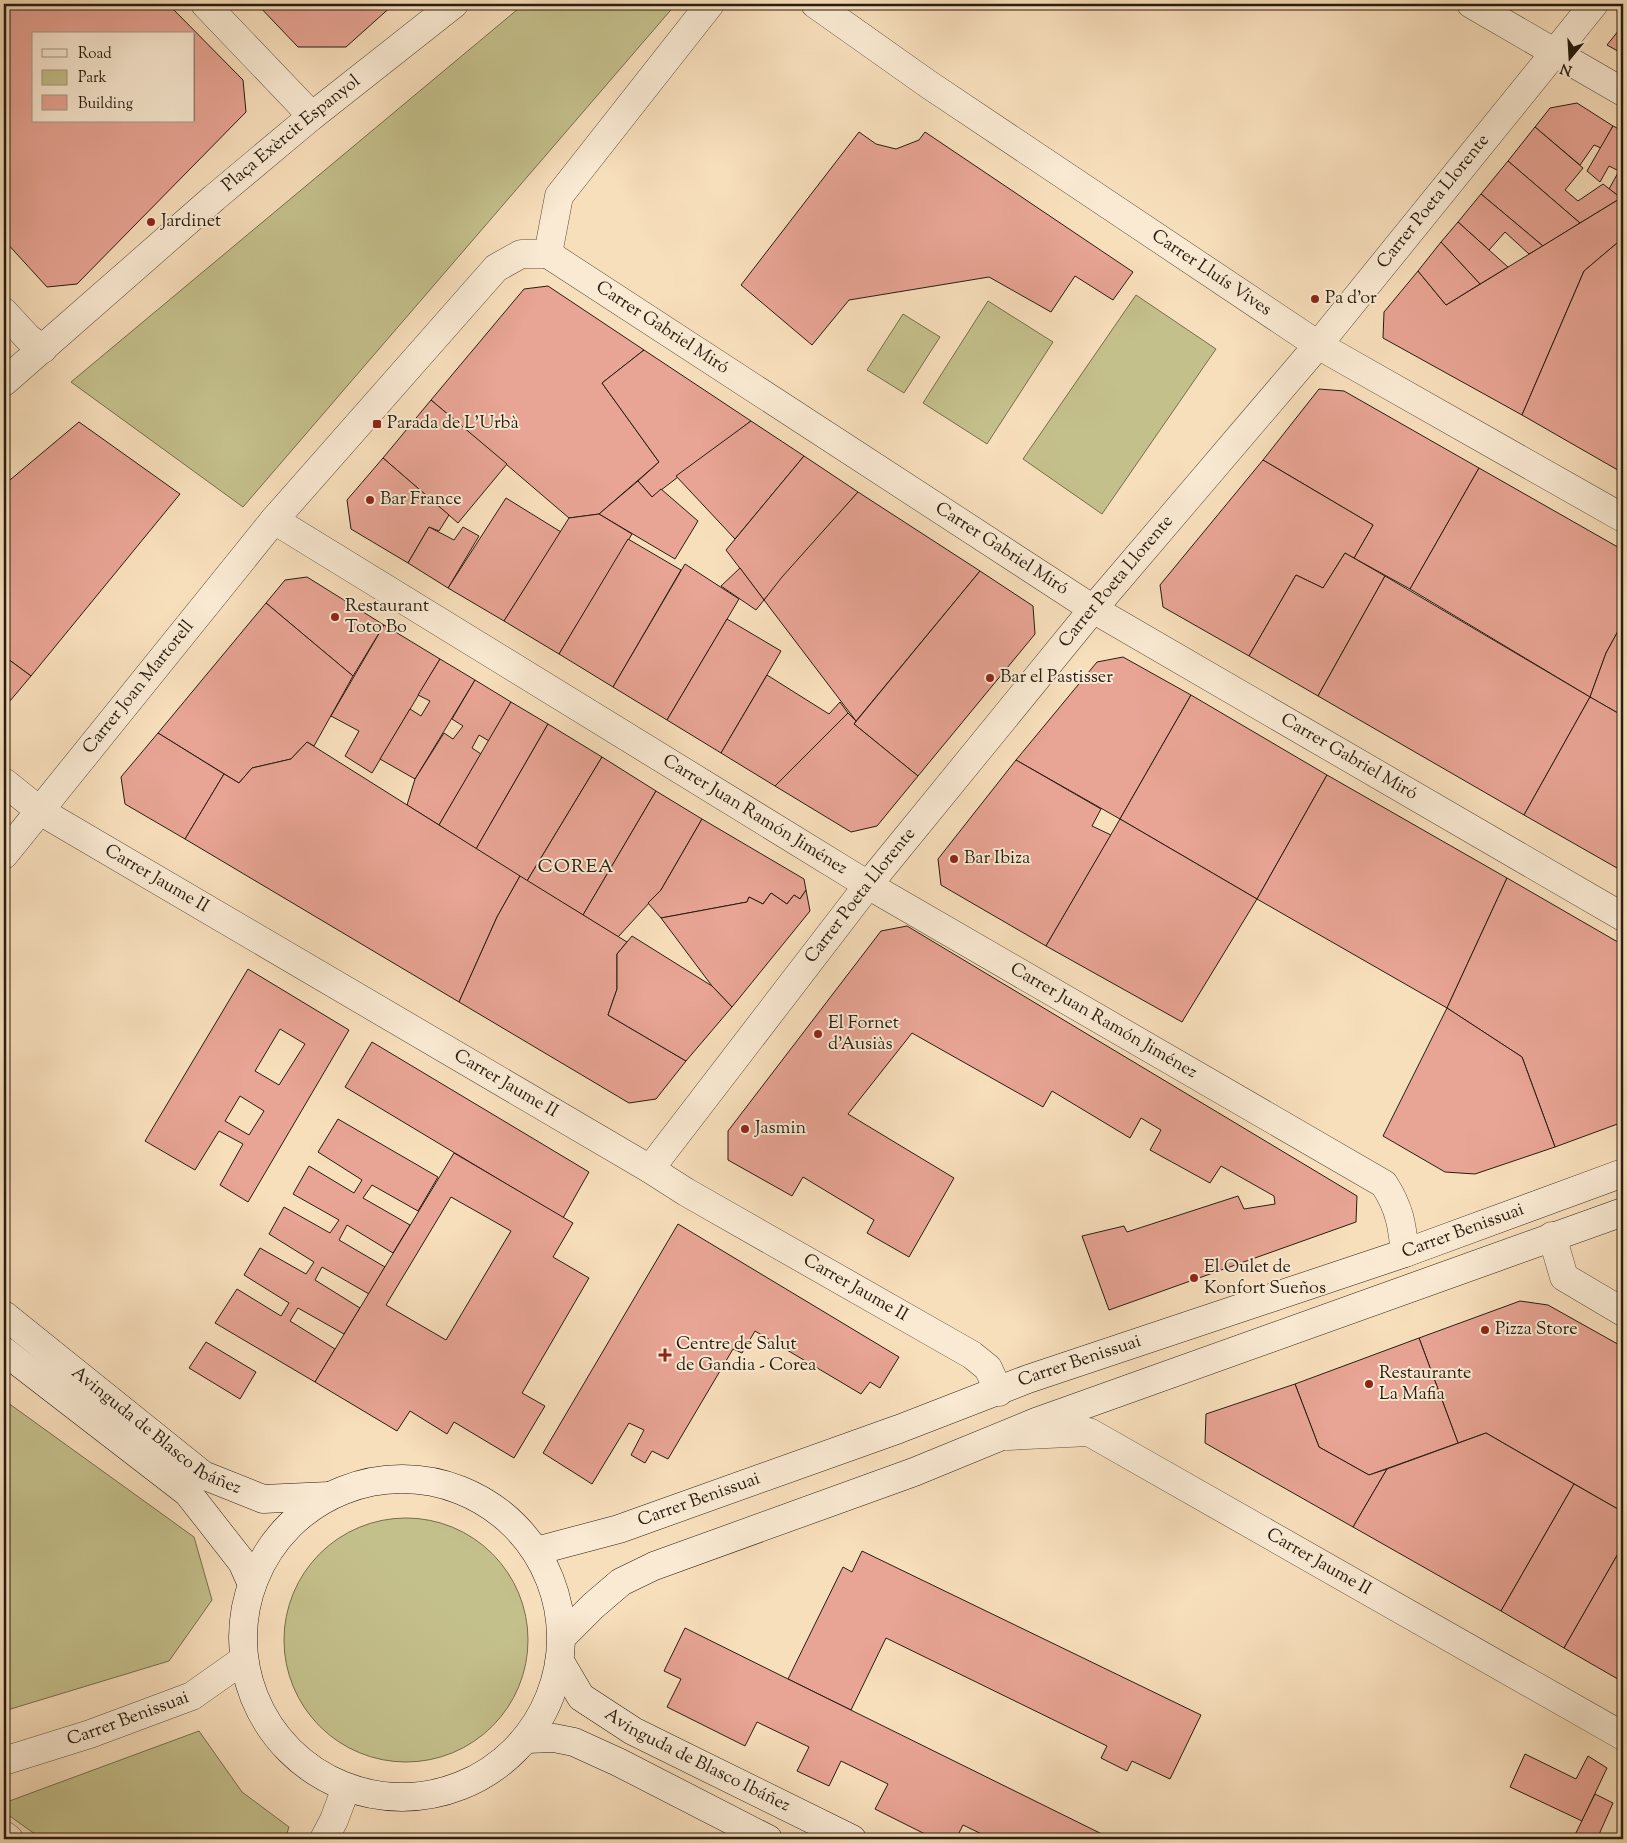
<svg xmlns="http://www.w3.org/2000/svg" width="1627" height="1843" font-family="'Sorts Mill Goudy',serif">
	<rect width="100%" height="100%" fill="#f8dfbc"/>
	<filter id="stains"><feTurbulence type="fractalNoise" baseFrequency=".004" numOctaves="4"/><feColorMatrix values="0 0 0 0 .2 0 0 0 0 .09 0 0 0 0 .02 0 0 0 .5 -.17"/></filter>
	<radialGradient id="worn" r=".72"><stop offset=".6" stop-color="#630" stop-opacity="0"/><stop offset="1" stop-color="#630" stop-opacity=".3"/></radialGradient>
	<g fill="#c4c08c" stroke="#766e4e">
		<path d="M524 4H676L243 507 71 382Z"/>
		<path d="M1136 295 1216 349 1102 514 1023 459Z"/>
		<path d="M988 301 1053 342 987 444 923 403Z"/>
		<path d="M903 314 940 337 904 393 867 370Z"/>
		<path d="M4 1400 194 1537 212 1600 169 1661 4 1711Z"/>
		<circle cx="406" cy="1640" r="122"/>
		<path d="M199 1731 242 1792 289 1827 285 1839H42L4 1812V1803Z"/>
	</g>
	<g fill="#e8a494" stroke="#271d10" fill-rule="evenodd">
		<path d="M4 4H168L243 80 246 112 77 284 47 287 4 240ZM34 34H194V121H34Z"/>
		<path d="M257 4H394L346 47H298Z"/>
		<path d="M1623 25V54L1607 45Z"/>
		<path d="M1577 103 1613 126 1601 148 1594 145 1580 165 1535 127 1550 108Z"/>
		<path d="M1613 126 1623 131V194L1621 198 1609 189 1619 171 1609 166 1600 182 1587 171Z"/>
		<path d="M1535 127 1583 168 1565 190 1578 201 1603 184 1621 198 1580 223 1508 161Z"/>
		<path d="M859 132 876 144 896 149 919 140 925 132 1133 272 1113 300 1075 276 1051 312 989 277 849 300 812 345 741 285Z"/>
		<path d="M1508 161 1580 223 1543 246 1481 194Z"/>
		<path d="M1481 194 1543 246 1529 254 1505 232 1489 250 1458 222Z"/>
		<path d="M1621 198 1623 202V238L1584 271 1522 415 1383 338 1384 312 1418 271 1446 305Z"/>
		<path d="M1458 222 1489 250 1508 267 1480 284 1441 242Z"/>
		<path d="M1623 238V473L1522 415 1584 271Z"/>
		<path d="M1441 242 1480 284 1446 305 1418 271Z"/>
		<path d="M548 286 644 350 602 383 659 462 599 514 569 518 431 400 524 289Z"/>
		<path d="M644 350 751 421 652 497 638 481 659 462 602 383Z"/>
		<path d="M1319 389 1344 391 1479 468 1410 589 1354 558 1373 525 1263 460Z"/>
		<path d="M431 400 507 464 458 523 383 458Z"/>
		<path d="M751 421 804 456 735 539 676 476Z"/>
		<path d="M79 422 180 494 31 676 4 656V485Z"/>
		<path d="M804 456 858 492 764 600 726 550Z"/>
		<path d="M383 458 449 515 439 531 429 527 408 563 351 529 347 500Z"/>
		<path d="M1263 460 1373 525 1354 558 1345 553 1323 588 1296 575 1249 656 1163 607 1160 585Z"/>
		<path d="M1479 468 1623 550V622L1606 653 1590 697 1410 589Z"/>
		<path d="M638 481 652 497 661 489 698 521 675 559 599 514Z"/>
		<path d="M858 492 980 571 856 721 764 600 782 577Z"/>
		<path d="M506 498 561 532 504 621 448 588Z"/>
		<path d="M599 514 632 534 559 654 504 621 569 518Z"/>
		<path d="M429 527 454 540 463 527 479 536 448 588 408 563Z"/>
		<path d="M628 539 681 570 613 687 559 654Z"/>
		<path d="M1345 553 1385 576 1318 696 1249 656 1296 575 1323 588Z"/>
		<path d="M685 564 739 599 667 720 613 687Z"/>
		<path d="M740 568 764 600 756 610 721 586Z"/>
		<path d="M980 571 1033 606 1035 634 918 776 854 724Z"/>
		<path d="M1385 576 1590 697 1524 815 1318 696Z"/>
		<path d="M307 577 384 625 353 676 266 603 285 580Z"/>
		<path d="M266 603 353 676 314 746 307 742 291 759 252 768 239 783 158 733Z"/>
		<path d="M727 619 781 651 721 753 667 720Z"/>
		<path d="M1623 622V716L1590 697 1606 653Z"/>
		<path d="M384 625 440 659 372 773 345 756 359 731 331 716Z"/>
		<path d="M4 656 31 676 4 708Z"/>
		<path d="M1123 657 1191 695 1120 819 1016 760 1097 662Z"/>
		<path d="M440 659 475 680 415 779 380 759 410 709 421 716 430 701 418 695Z"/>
		<path d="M767 675 829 714 840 702 848 713 775 786 721 753Z"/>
		<path d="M475 680 511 702 489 741 479 735 472 748 481 754 439 825 407 805 415 779 444 733 453 739 463 726 452 719Z"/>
		<path d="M1191 695 1327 775 1257 899 1120 819Z"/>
		<path d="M1590 697 1623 716V856L1617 868 1524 815Z"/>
		<path d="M511 702 548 724 476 849 439 825Z"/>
		<path d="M848 713 856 721 854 724 918 776 877 826 851 832 775 786Z"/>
		<path d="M548 724 602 757 527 881 476 849Z"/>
		<path d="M158 733 224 774 185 839 125 804 121 777Z"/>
		<path d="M307 742 520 876 497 917 459 1002 185 839 224 774 239 783 252 768 291 759Z"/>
		<path d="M602 757 656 791 583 915 527 881Z"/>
		<path d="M1016 760 1101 809 1092 826 1111 835 1046 946 941 885 938 859Z"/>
		<path d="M1327 775 1507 878 1447 1008 1257 899Z"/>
		<path d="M656 791 702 819 661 890 618 937 583 915Z"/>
		<path d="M702 819 804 879 806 890 800 899 794 895 787 904 771 893 763 904 749 897 747 902 661 918 648 903 661 890Z"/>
		<path d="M1120 819 1257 899 1182 1022 1046 946Z"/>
		<path d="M520 876 627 942 617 954V989L608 1015 686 1061 656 1099 629 1103 459 1002 497 917Z"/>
		<path d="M1507 878 1623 945V1122L1555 1147 1522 1057 1447 1008Z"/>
		<path d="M806 890 810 911 732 1007 712 986 661 918 747 902 749 897 763 904 771 893 787 904 794 895 800 899Z"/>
		<path d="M907 926 1357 1196 1356 1222 1109 1310 1082 1236 1124 1226 1127 1232 1238 1196 1244 1209 1275 1204 1274 1196 1221 1166 1210 1183 1150 1150 1161 1130 1141 1118 1130 1138 1052 1091 1043 1107 912 1033 848 1114 954 1178 909 1257 867 1233 874 1220 803 1177 792 1196 728 1160V1131L881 931Z"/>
		<path d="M632 936 712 986 732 1007 686 1061 608 1015 617 989V954Z"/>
		<path d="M248 969 349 1030 248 1202 220 1185 243 1144 219 1131 195 1170 145 1141ZM280 1029 305 1044 279 1085 255 1071ZM240 1096 264 1111 249 1135 225 1121Z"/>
		<path d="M1447 1008 1522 1057 1555 1147 1475 1174 1445 1172 1383 1136Z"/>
		<path d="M372 1042 589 1172 563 1218 345 1087Z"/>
		<path d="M338 1119 438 1177 418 1211 372 1185 363 1198 410 1225 393 1253 347 1225 339 1240 385 1267 369 1294 322 1267 315 1280 360 1308 344 1334 298 1308 290 1321 335 1349 315 1382 215 1323 237 1289 281 1316 289 1303 244 1275 260 1248 306 1274 314 1262 269 1234 284 1207 330 1233 339 1220 293 1194 309 1166 354 1193 362 1180 318 1152Z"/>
		<path d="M454 1153 573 1223 553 1257 589 1278 522 1393 545 1406 514 1458 454 1422 447 1434 410 1411 397 1431 315 1382ZM451 1197 511 1231 446 1340 386 1305Z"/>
		<path d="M678 1224 899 1357 880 1388 870 1382 861 1394 755 1331 742 1353 733 1349 668 1459 652 1451 645 1463 631 1455 644 1430 629 1423 592 1484 543 1453Z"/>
		<path d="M1520 1301 1548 1305 1623 1347V1512L1486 1433 1458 1443 1419 1338Z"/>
		<path d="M1419 1338 1458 1443 1369 1475 1319 1447 1295 1384Z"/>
		<path d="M206 1342 256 1372 240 1399 189 1368Z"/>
		<path d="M1295 1384 1319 1447 1369 1475 1387 1469 1353 1527 1205 1443 1206 1414Z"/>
		<path d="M1486 1433 1574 1484 1501 1611 1353 1527 1387 1469Z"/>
		<path d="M1574 1484 1623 1512V1545L1564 1648 1501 1611Z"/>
		<path d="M1623 1545V1682L1564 1648Z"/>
		<path d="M862 1551 1201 1715 1170 1779 1132 1761 1127 1771 1101 1758 1107 1746 886 1638 851 1710 788 1679 843 1567 852 1572Z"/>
		<path d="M685 1628 788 1679 1112 1839H992L963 1825 956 1839H935L875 1809 888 1784 841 1761 829 1786 797 1771 809 1747 757 1722 745 1746 667 1707 681 1679 664 1671Z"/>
		<path d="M1525 1754 1576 1779 1588 1756 1607 1768 1582 1821 1510 1787Z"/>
		<path d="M1595 1794 1613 1803 1597 1839H1573Z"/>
	</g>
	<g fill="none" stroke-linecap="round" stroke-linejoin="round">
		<defs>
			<g id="street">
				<path d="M205 4 312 116"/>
				<path id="s1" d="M815 4 928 84 1318 345 1623 518"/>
				<path d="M1471 4 1623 92"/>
				<path id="s2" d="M548 254 1093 609 1623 917"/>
				<path d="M548 254 559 196 710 4"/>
				<path d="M4 312 28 338 43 349"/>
				<path id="s3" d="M4 382 214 198 312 116 454 4"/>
				<path id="s4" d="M274 520 868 885 1384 1184C1400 1209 1402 1225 1405 1253"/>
				<path id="s5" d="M4 782 40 811 650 1169 686 1192 972 1355 988 1368 999 1392"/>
				<path id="s6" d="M4 855 274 520 496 268 521 254H548"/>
				<path id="s7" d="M650 1169 868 885 1093 609 1318 345 1594 4"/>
				<path d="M1552 1236 1564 1277 1623 1312"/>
				<path id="s8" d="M1008 1436 1089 1432 1623 1736"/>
				<path id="s9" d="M4 1761 90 1734 192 1696 243 1660"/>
				<path d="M4 1835 9 1839"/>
				<path d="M324 1839 334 1820 346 1788"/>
			</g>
			<g id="secondary">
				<path id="s10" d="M4 1315 203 1475 263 1499 329 1496"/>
				<path d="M4 1351 188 1493 242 1562 251 1582"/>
				<circle cx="402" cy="1638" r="159"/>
				<path id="s11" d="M536 1551 619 1529 899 1429 1028 1379 1405 1253 1623 1173"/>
				<path d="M562 1637 593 1606 621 1582 654 1566 914 1472 1036 1422 1623 1212"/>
				<path id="s12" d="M561 1663 581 1697 633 1731 852 1839"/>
				<path d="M527 1739 554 1738 574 1742 618 1762 768 1839"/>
			</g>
		</defs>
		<use href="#street" stroke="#5b4e3b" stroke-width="29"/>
		<use href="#secondary" stroke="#271d10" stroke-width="29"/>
		<use href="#street" stroke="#faead3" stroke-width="28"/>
		<use href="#secondary" stroke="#faead3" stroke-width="28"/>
	</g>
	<g fill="#8f2418" stroke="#faead3" stroke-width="2">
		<circle cx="151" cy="222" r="5"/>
		<circle cx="1315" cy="299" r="5"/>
		<rect x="372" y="419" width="10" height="10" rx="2.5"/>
		<circle cx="370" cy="500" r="5"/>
		<circle cx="335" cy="617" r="5"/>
		<circle cx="990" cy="678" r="5"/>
		<circle cx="954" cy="859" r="5"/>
		<circle cx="818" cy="1034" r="5"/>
		<circle cx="745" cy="1129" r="5"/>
		<circle cx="1194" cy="1278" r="5"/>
		<circle cx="1485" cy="1330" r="5"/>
		<path d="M662.5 1347.5h5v5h5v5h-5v5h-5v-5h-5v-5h5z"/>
		<circle cx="1369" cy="1384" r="5"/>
	</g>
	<g text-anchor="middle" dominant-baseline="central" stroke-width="4" stroke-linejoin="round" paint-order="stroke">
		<g font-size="18" fill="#271d10" stroke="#faead3">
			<text stroke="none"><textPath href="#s3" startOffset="380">Plaça Exèrcit Espanyol</textPath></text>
			<text stroke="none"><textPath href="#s7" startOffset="1245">Carrer Poeta Llorente</textPath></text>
			<text stroke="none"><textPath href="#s1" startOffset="479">Carrer Lluís Vives</textPath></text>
			<text stroke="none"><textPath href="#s2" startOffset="136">Carrer Gabriel Miró</textPath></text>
			<text stroke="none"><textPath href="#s2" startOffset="541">Carrer Gabriel Miró</textPath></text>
			<text stroke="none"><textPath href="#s7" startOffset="750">Carrer Poeta Llorente</textPath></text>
			<text stroke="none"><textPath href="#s6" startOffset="215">Carrer Joan Martorell</textPath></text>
			<text stroke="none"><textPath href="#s2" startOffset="946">Carrer Gabriel Miró</textPath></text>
			<text stroke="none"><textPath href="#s4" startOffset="564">Carrer Juan Ramón Jiménez</textPath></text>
			<text stroke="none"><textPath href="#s5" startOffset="181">Carrer Jaume II</textPath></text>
			<text stroke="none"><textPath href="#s7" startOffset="345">Carrer Poeta Llorente</textPath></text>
			<text stroke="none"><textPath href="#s4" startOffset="969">Carrer Juan Ramón Jiménez</textPath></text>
			<text stroke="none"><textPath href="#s5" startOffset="586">Carrer Jaume II</textPath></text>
			<text stroke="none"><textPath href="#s11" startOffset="981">Carrer Benissuai</textPath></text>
			<text stroke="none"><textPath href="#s5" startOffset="991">Carrer Jaume II</textPath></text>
			<text stroke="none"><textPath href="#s11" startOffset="576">Carrer Benissuai</textPath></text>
			<text stroke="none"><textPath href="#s10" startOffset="192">Avinguda de Blasco Ibáñez</textPath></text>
			<text stroke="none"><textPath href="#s11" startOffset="171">Carrer Benissuai</textPath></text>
			<text stroke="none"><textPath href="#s8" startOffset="345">Carrer Jaume II</textPath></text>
			<text stroke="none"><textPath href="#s9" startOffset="131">Carrer Benissuai</textPath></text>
			<text stroke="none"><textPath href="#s12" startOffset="172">Avinguda de Blasco Ibáñez</textPath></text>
		</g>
		<g font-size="18" fill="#271d10" stroke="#faead3" text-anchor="start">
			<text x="161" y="222">Jardinet</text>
			<text x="1325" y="299">Pa d'or</text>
			<text x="387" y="424">Parada de L'Urbà</text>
			<text x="380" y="500">Bar France</text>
			<text x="345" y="607">Restaurant<tspan x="345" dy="21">Toto Bo</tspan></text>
			<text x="1000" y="678">Bar el Pastisser</text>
			<text x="964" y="859">Bar Ibiza</text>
			<text x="828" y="1024">El Fornet<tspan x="828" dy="21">d'Ausiàs</tspan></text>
			<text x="755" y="1129">Jasmin</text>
			<text x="1204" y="1268">El Oulet de<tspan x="1204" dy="21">Konfort Sueños</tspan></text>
			<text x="1495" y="1330">Pizza Store</text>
			<text x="676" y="1345">Centre de Salut<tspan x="676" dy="21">de Gandia - Corea</tspan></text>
			<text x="1379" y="1374">Restaurante<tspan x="1379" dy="21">La Mafia</tspan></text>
		</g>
		<g font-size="19" letter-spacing="1" fill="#271d10" stroke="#faead3">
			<text x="576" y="867">COREA</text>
		</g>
	</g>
	<rect width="1627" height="1843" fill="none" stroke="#f8dfbc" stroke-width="20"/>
	<rect x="5" y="5" width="1617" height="1833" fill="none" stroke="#271d10" stroke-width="2.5"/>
	<rect x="10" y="10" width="1607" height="1823" fill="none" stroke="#271d10"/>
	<rect x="32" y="32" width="162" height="90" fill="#faead3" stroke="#a69885"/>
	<rect x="42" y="49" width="25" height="8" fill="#faead3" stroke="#a69885"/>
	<text x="78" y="58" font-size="15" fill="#271d10">Road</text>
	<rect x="42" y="70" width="25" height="15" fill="#c4c08c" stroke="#a69885"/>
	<text x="78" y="82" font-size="15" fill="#271d10">Park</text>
	<rect x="42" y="95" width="25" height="15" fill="#e8a494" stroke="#a69885"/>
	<text x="78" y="108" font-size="15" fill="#271d10">Building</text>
	<g transform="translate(1570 58) rotate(198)" stroke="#faead3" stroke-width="4" paint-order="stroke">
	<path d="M0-4L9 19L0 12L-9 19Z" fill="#271d10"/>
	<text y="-8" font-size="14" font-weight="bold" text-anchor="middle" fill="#271d10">N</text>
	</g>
	<rect width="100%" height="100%" filter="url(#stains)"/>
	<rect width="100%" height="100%" fill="url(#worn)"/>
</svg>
